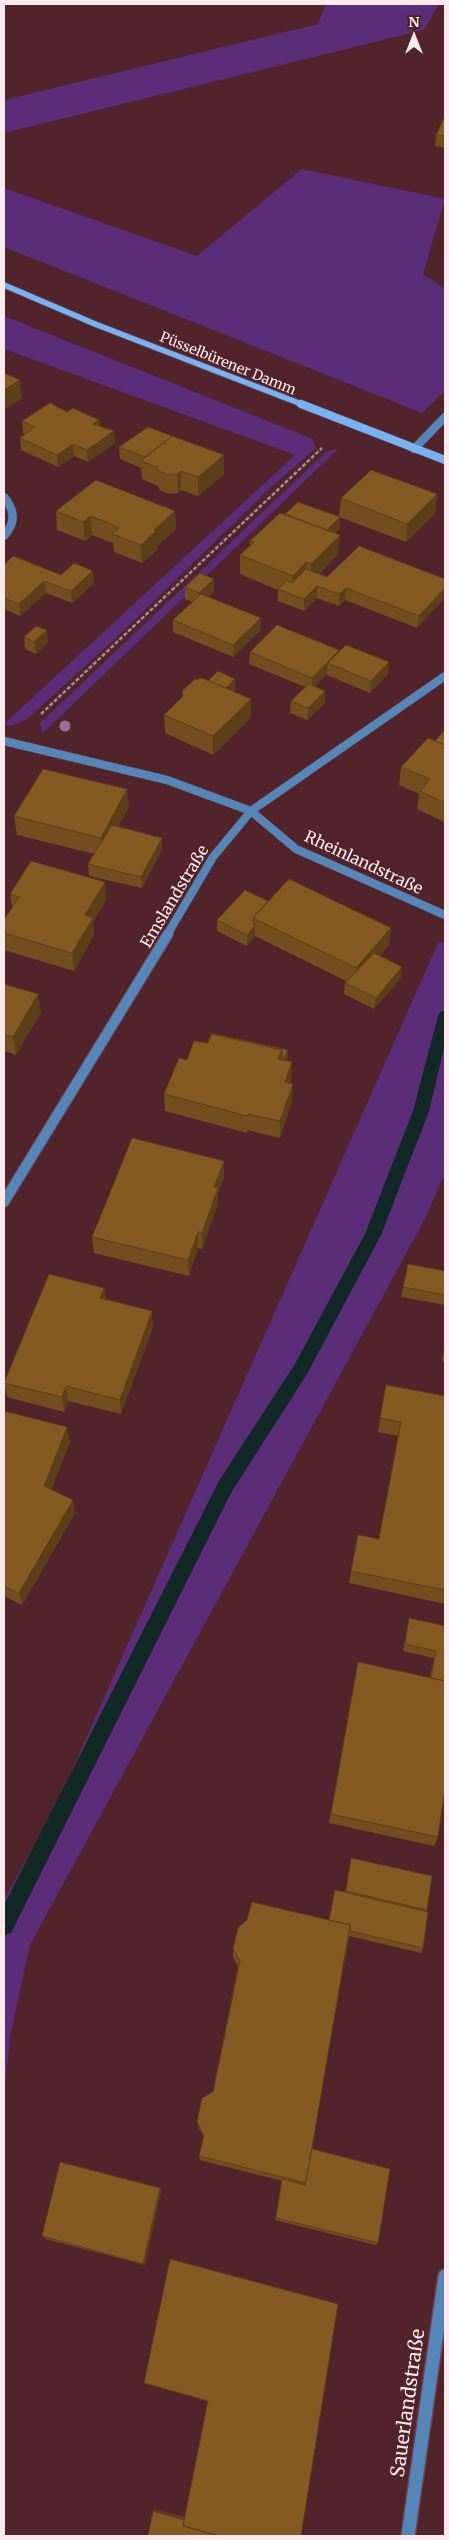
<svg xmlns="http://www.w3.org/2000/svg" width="449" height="2540" font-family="Merriweather,serif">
	<rect width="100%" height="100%" fill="#51232b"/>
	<g fill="#5b2c77">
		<path d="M326 4H439L424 30 4 133V100L318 24Z"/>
		<path d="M302 169 445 199 423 274 445 289V391L422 413 4 247V188L197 256Z"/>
		<path d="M4 316 313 439 316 448 269 489 116 638 26 720 10 726 4 724 295 455 4 349Z"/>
		<path d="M338 449 43 733 40 723 327 451Z"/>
		<path d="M438 943H445V1179H442L426 1217 30 1945 11 2032 4 2093V1900L57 1804Z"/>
	</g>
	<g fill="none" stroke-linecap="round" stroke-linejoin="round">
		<path fill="#112827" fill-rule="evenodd" d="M445 1011V1044L429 1111 381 1235 307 1374 231 1493 11 1933 4 1936V1905L219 1481 295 1364 365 1234 413 1111 438 1016 440 1012Z"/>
		<defs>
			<path id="service" d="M414 449 445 417"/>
			<g id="minor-far2">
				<path d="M4 497C15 510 16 523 4 536"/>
				<path d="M4 741 167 780 251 811 296 849 445 915"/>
				<path d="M167 935 213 857 251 811 445 676"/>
			</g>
			<path id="minor-far1" d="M4 1202 168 934"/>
			<path id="minor" d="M408 2536 445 2276"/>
			<path id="secondary-far1" d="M4 285 95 324 304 405"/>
			<path id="secondary" d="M301 404 445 460"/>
		</defs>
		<use href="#service" stroke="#6d434a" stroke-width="9"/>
		<use href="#minor-far2" stroke="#6d434a" stroke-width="9"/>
		<use href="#minor-far1" stroke="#6d434a" stroke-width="12"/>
		<use href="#minor" stroke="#6d434a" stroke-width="16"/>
		<use href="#secondary-far1" stroke="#6d434a" stroke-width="7"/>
		<use href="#secondary" stroke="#6d434a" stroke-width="9"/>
		<path stroke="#aa8a8f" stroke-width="2.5" stroke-dasharray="4 2" stroke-linecap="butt" d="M41 714 322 448"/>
		<use href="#service" stroke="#5586b9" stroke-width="8"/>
		<use href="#minor-far2" stroke="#5586b9" stroke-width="8"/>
		<use href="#minor-far1" stroke="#5586b9" stroke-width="10"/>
		<use href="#minor" stroke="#5586b9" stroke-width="13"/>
		<use href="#secondary-far1" stroke="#75b3f4" stroke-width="5.5"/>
		<use href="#secondary" stroke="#75b3f4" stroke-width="8"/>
	</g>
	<circle fill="#9a6e99" cx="65" cy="726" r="5.5"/>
	<g fill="#724d1d">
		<path d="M445 118V148L435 146 436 135Z"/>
		<path d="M67 412 99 420 100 426 115 443 88 462 74 456 58 467 21 450 20 438 25 434 23 433 22 421Z"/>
		<path d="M119 447 224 455V474L198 496 181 490 178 493 169 494 160 490 158 486 142 479 141 468 120 459Z"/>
		<path d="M437 494 435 513 406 542 339 517 341 498Z"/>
		<path d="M56 511H175L176 529 157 546V550L142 563 114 552 113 543 105 540 92 535 85 541 57 530Z"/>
		<path d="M285 514 340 517 339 529 335 534 338 554 319 574 327 577 445 579 417 628 345 600 339 606 317 598 304 611 278 601V590L240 574V555L250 546V541Z"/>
		<path d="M4 565 61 575 94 583 72 603 46 593 20 616 4 609Z"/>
		<path d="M214 579V591L208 597 261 618V630L233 657 173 632V620L192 602 185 599V587Z"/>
		<path d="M24 637 48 642 36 654 25 649Z"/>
		<path d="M250 652H339L388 674 370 693 327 675V673L315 686 325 703 307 720 290 713 291 701 305 687 249 664Z"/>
		<path d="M235 679V691L234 692 251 699V717L213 755 165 733 164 715 182 697V691L208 681Z"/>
		<path d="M445 730V821L444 822 417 809 419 794 399 785 401 767 435 741Z"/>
		<path d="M129 807 118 827 162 838V849L142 888 89 876 88 864 94 854 17 835 14 816Z"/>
		<path d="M105 882 106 900 93 922 94 935 74 971 4 950V920L12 907 10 894Z"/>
		<path d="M268 901 389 945 380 956 401 978 374 1009 344 994 345 983 346 981 255 936 247 946 217 931V920Z"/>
		<path d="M4 984 41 1012 16 1055 4 1051Z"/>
		<path d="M208 1041 288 1050 287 1061 292 1062 291 1080 290 1083 292 1101 280 1138 247 1130V1133L165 1111 164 1094 187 1060 208 1043Z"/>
		<path d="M224 1177 218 1193V1204L202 1249 198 1248 189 1276 94 1253 92 1237Z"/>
		<path d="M445 1271V1305L401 1297 403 1287Z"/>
		<path d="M104 1288 106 1300 153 1327 121 1414 68 1401 64 1412 7 1397 4 1383Z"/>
		<path d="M445 1345V1362L442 1361Z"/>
		<path d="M386 1385 445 1396V1604L349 1583 358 1535 379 1539 398 1436 378 1432Z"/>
		<path d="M4 1411 67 1427 70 1442 51 1490 73 1500 75 1513 22 1605 4 1596Z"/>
		<path d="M409 1618 445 1626 438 1837 434 1846 329 1823 358 1662 430 1678 434 1658 403 1651Z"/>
		<path d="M351 1858 427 1910 426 1912 423 1948 421 1953 349 1936 311 2150 378 2243 376 2245 275 2220 282 2181 200 2160 199 2156 204 2137 198 2127 197 2122 213 2092 238 1966 233 1957V1949L329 1920 345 1893Z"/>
		<path d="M160 2188 161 2191 145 2265 46 2239 42 2236Z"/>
	</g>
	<g fill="#5c3f18">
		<path d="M20 380 22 398 4 410V390Z"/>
		<path d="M99 420 100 432 93 424Z"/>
		<path d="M114 431 115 443 88 462 87 450Z"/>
		<path d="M73 444 74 456 58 467 57 455Z"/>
		<path d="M224 455V474L198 496V477Z"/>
		<path d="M181 471V490L178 493 177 474Z"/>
		<path d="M437 494 435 513 406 542 407 524Z"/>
		<path d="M175 511 176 529 157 546V550L142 563 141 545 154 530Z"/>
		<path d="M90 516 92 535 85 541 83 522Z"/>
		<path d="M340 517 339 529 321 547 322 535Z"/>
		<path d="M340 535 338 554 310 582 311 564Z"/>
		<path d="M306 562V581L292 595 293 576Z"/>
		<path d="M93 571 94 583 72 603 71 591Z"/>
		<path d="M214 579V591L199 605V593Z"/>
		<path d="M44 581 46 593 20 616 19 604Z"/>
		<path d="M317 586V598L304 611V599Z"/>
		<path d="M346 588 345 600 339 606V594Z"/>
		<path d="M445 588V598L417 628 419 616Z"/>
		<path d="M261 618V630L233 657V645Z"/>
		<path d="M47 630 48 642 36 654 34 642Z"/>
		<path d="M339 650V662L328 663 327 673 312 690V678Z"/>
		<path d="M389 662 388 674 370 693 371 681Z"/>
		<path d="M235 679V691L221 705V693Z"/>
		<path d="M325 691V703L307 720 308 708Z"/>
		<path d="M251 699V717L213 755V736Z"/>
		<path d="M127 789 129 807 102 856 101 838Z"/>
		<path d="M162 838V849L142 888 141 877Z"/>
		<path d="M105 882 106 900 93 922 94 935 74 971 72 953 85 915Z"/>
		<path d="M255 925V937L247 946V935Z"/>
		<path d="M391 928 389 945 354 985 356 968Z"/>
		<path d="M402 967 401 978 374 1009 376 998Z"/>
		<path d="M38 994 41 1012 16 1055 13 1037Z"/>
		<path d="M282 1050 281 1067 278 1059Z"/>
		<path d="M288 1050 287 1061 284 1069V1058Z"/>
		<path d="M292 1062 291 1080 285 1099V1082Z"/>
		<path d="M293 1084 292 1101 280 1138V1121Z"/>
		<path d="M224 1161V1177L218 1193V1204L202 1249V1233L214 1187Z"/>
		<path d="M198 1232V1248L189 1276 188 1260Z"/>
		<path d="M104 1288 106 1303 100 1298Z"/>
		<path d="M152 1311 153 1327 121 1414 120 1400Z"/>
		<path d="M66 1386 68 1401 64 1412 62 1397Z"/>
		<path d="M67 1427 70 1442 47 1500 44 1486Z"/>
		<path d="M73 1500 75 1513 22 1605 19 1593Z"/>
		<path d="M160 2188 161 2191 145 2265 143 2264Z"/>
		<path d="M154 2509 185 2517 184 2520 153 2511Z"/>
	</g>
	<g fill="#845a22" stroke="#5c3f18">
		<path d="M444 118H445V136L436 135Z"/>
		<path d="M4 373 20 380 4 390Z"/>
		<path d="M50 403 67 412 73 408 99 420 93 424 114 431 87 450 73 444 57 455 20 438 35 427 22 421Z"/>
		<path d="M148 427 172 436 145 457 119 447Z"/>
		<path d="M172 436 224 455 198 477 181 471 177 474 168 475 159 471 157 467 141 461Z"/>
		<path d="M371 470 437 494 407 524 341 498Z"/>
		<path d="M96 480 175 511 154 530 156 531 141 545 112 534 119 528 104 521 90 516 83 522 56 511Z"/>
		<path d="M298 502 340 517 327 530 285 514Z"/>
		<path d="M280 513 340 535 311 564 306 562 293 576 240 555 254 542 250 541Z"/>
		<path d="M359 546 445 579V588L419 616 346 588 339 594 317 586 304 599 278 589 287 580 292 583 306 569 327 577Z"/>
		<path d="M13 556 61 575 74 563 93 571 71 591 44 581 19 604 4 598V565Z"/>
		<path d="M200 573 214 579 199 593 185 587Z"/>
		<path d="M201 594 261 618 233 645 173 620Z"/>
		<path d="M277 625 339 650 312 678 250 652Z"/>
		<path d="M36 626 47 630 34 642 24 637Z"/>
		<path d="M346 645 389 662 371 681 328 663Z"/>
		<path d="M218 671 235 679 226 688 208 681Z"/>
		<path d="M202 678 251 699 213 736 164 715 183 696 182 691 194 680Z"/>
		<path d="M309 684 325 691 308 708 291 701Z"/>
		<path d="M445 730V745L435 741Z"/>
		<path d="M428 738 445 745V803L420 791 430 779 401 767Z"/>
		<path d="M43 769 127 789 101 838 14 816Z"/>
		<path d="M112 825 162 838 141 877 88 864Z"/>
		<path d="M31 861 105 882 85 915 93 918 72 953 4 933V920L19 897 10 894Z"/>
		<path d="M289 879 391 928 356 968 253 918Z"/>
		<path d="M245 890 268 901 253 918V924L255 925 247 935 217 920Z"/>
		<path d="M374 953 402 967 376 998 345 983Z"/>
		<path d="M4 984 38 994 13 1037 4 1035Z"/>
		<path d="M211 1033 288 1050 284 1058 282 1057V1050L212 1034 209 1041H208Z"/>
		<path d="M212 1034 282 1050 278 1059 292 1062 285 1082 293 1084 280 1121 248 1114 247 1116 164 1094 179 1058 187 1060 194 1041 208 1043Z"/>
		<path d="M132 1138 224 1161 214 1187 218 1188 202 1233 198 1232 188 1260 92 1237Z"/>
		<path d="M408 1264 445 1271V1295L403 1287Z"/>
		<path d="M49 1274 104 1288 100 1298 152 1311 120 1400 66 1386 62 1397 4 1383Z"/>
		<path d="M386 1385 445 1396V1590L351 1571 358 1535 379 1539 401 1422 380 1418Z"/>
		<path d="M4 1411 67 1427 44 1486 73 1500 19 1593 4 1586Z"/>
		<path d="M409 1618 445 1626V1681L431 1678 436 1651 405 1644Z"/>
		<path d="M358 1662 445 1681V1788L438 1837 331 1814Z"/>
		<path d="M351 1858 432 1876 427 1910 346 1891Z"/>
		<path d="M335 1890 428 1912 423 1948 350 1931V1925L329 1920Z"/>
		<path d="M252 1902 350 1925 306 2183 199 2156 204 2135 197 2122 202 2098 213 2092 240 1961 233 1949 238 1928 247 1920Z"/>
		<path d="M312 2149 390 2169 378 2243 276 2218 282 2179 305 2185Z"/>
		<path d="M60 2162 160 2188 143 2264 42 2236Z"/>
		<path d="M170 2259 338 2304 301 2536H219L183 2526 208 2401 144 2383Z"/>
		<path d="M153 2511 184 2520 183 2526 219 2536H148Z"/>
	</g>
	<g text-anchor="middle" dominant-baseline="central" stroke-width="4" stroke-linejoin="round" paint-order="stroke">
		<g font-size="14" fill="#fdeaec" stroke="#51232b">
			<text transform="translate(228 363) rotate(22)">Püsselbürener Damm</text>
		</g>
		<g font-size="16" fill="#fdeaec" stroke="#51232b">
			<text transform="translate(364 862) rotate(25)">Rheinlandstraße</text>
			<text transform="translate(174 896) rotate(-59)">Emslandstraße</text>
		</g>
		<g font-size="19" fill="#fdeaec" stroke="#51232b">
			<text transform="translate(407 2403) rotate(-82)">Sauerlandstraße</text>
		</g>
	</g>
	<rect width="449" height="2540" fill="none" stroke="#fdeaec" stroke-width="10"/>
	<g transform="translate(414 35)" stroke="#51232b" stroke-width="4" paint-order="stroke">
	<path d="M0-4L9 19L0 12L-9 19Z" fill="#fdeaec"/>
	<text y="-8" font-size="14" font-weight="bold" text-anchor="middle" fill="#fdeaec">N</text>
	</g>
</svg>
